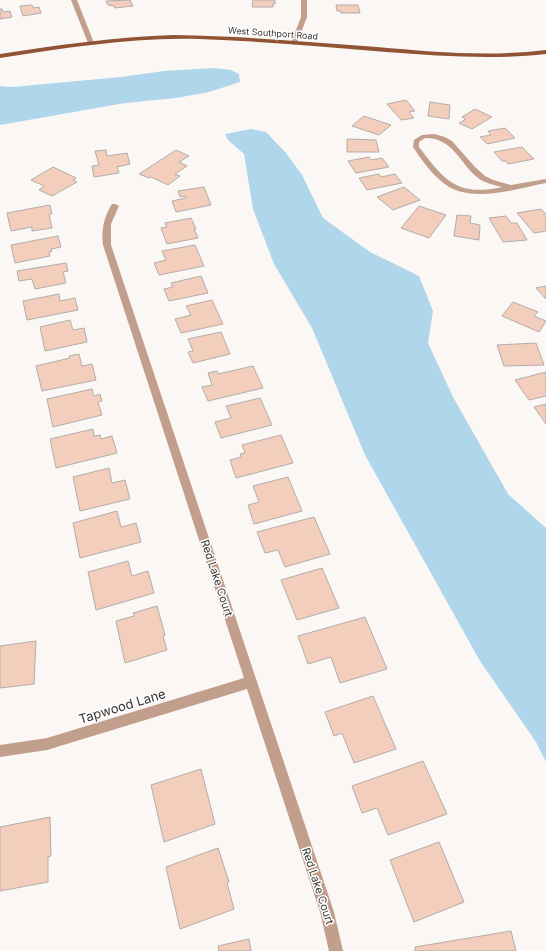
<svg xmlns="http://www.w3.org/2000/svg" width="546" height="951" font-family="Inter,sans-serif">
	<rect width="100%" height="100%" fill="#fbf7f4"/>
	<g fill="#b0d6eb">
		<path d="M213 68 231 70 239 74 240 82 209 92 176 98 125 103 0 125V86L12 87 121 77 164 71Z"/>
		<path d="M251 129 266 132 286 153 302 175 323 218 370 252 419 276 433 311 428 343 453 397 508 494 546 528V762L536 742 480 661 365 455 312 328 274 264 253 209 244 154 228 140 225 134Z"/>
	</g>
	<g fill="#f3cebc" stroke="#b2adab">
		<path d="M130 0 133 6 115 8 114 6 108 5 106 1Z"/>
		<path d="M253 0H275V4H273V7H252Z"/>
		<path d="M32 5 33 8 39 7 41 13 23 16 20 6Z"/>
		<path d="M336 5H358L360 13H341V11H337Z"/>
		<path d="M0 9H2L3 12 10 11 12 17 0 19Z"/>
		<path d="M406 100 415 111 409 112 414 118 401 120 387 104Z"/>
		<path d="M430 102 450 105 449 119 428 116Z"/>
		<path d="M475 109 492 117 472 129 459 123 466 119 462 117Z"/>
		<path d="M364 116 391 125 379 135 352 126Z"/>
		<path d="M505 128 515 138 487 144 480 137 491 135 488 131Z"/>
		<path d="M347 139 376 140 379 152H347Z"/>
		<path d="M522 147 534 159 508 164 506 161H502L494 152Z"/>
		<path d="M106 150 107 156 127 153 130 164 117 167 119 173 94 177 92 166 99 165 95 151Z"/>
		<path d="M176 150 189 156 179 162 187 166 175 174 180 176 168 185 151 177 149 178 139 174Z"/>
		<path d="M369 157 371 160 382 158 389 167 356 173 348 161Z"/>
		<path d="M53 167 76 178 73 180 77 182 52 196 39 190 44 186 31 180Z"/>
		<path d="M379 174 381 177 395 174 402 183 367 190 359 178Z"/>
		<path d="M204 187 211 205 176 212 172 201 186 198 185 196 180 197 178 191Z"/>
		<path d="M404 187 420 200 393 210 377 197Z"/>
		<path d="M50 205 52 214H49L52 228 32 231V227L11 231 7 213Z"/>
		<path d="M419 206 446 215 429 238 401 228Z"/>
		<path d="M541 209 546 214V231L534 233 517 213Z"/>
		<path d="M457 215 471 216 470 223 480 225 479 240 454 236Z"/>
		<path d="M506 216 511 223H517L527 240 503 242 489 218Z"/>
		<path d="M191 218 196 229H194L198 238 167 244 161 228 167 227 165 223Z"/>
		<path d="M58 236 61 247 51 249 52 251 49 252 50 256 15 263 11 245Z"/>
		<path d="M195 245 204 266 159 275 154 263 166 260 162 251Z"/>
		<path d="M66 263 68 271 63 272 66 283 35 289 32 279 19 281 17 271Z"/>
		<path d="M201 276 208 293 169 301 164 289 173 287 171 283Z"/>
		<path d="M546 286V299L536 288Z"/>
		<path d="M59 294 60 301 75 298 78 310 27 320 23 301Z"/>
		<path d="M212 300 223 324 181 333 175 319 191 315 186 306Z"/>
		<path d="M513 302 538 312 534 316 546 321 539 332 502 316Z"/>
		<path d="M70 320 73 330 84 328 87 342 45 351 40 327Z"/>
		<path d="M221 332 230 354 193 363 188 352 193 351 188 339Z"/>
		<path d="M536 343 544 365 504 366 497 345Z"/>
		<path d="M79 354 82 366 92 364 96 380 42 391 36 366 70 358 69 356Z"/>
		<path d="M253 366 263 388 208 401 202 387 212 385 208 373 217 371 218 374Z"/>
		<path d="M546 372V396L529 400 515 380Z"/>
		<path d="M92 389 94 396 100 394 102 401 98 402 102 415 53 427 47 399Z"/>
		<path d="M260 398 272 425 221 438 215 422 231 418 226 406Z"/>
		<path d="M546 404V424L534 407Z"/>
		<path d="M93 429 94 436 100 435 101 439 112 436 117 453 56 468 50 439Z"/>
		<path d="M281 435 293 463 236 478 230 460 241 457 240 454 245 453 242 445Z"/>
		<path d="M109 468 112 483 125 480 130 499 80 511 73 477Z"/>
		<path d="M288 477 302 511 254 524 248 505 259 502 253 486Z"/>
		<path d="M117 511 121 527 136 523 141 542 80 558 73 523Z"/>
		<path d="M314 517 330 554 285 567 278 550 265 553 257 532Z"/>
		<path d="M128 561 132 576 148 571 154 593 96 610 88 572Z"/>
		<path d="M322 568 339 608 297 620 281 580Z"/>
		<path d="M157 606 165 635 163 636 167 650 125 663 116 621 134 616 133 613Z"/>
		<path d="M365 617 387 669 340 683 331 657 308 664 298 636Z"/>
		<path d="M36 641 34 684 0 688V646Z"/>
		<path d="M373 696 396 749 354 763 342 733 334 736 325 712Z"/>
		<path d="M423 761 447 814 388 835 377 808 362 813 352 786Z"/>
		<path d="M201 769 215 824 164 842 151 785Z"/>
		<path d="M50 817 51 856 48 857V882L0 891V827Z"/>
		<path d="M439 842 464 902 414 922 390 860Z"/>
		<path d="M218 848 229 882 227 883 234 909 180 929 166 867Z"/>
		<path d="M511 931 516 951H415V947Z"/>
		<path d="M249 939 251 951H219L218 946Z"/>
	</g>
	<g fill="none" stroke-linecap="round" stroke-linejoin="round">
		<g fill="#c29e8d" fill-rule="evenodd">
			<path d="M71 0H77L94 43 93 44 88 43Z"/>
			<path d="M301 0H307V17L297 43 294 45 291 43 301 17Z"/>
			<path d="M434 134 445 137 452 141 475 167 485 176 493 180 511 185 546 179V183C515 189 469 205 442 182 430 172 421 159 413 147L414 140 422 135ZM425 138C454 138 459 163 478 178 485 183 494 185 502 187 457 197 444 180 419 147V142Z"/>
			<path d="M112 204H115L119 206 111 224V245L334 912 343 951H329L320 912 247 689 47 750 0 757V745L47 738 244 678 103 245C101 230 104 217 112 204Z"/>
		</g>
		<path fill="#905333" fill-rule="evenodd" d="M174 35C242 36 309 42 377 47 433 52 489 57 546 50V54C492 60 440 56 386 52 324 47 261 41 199 39 132 37 66 48 0 58V54C58 45 115 37 174 35Z"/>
	</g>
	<g text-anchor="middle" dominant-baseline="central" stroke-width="3" stroke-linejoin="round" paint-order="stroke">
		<g font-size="9" fill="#373534" stroke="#fff">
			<text transform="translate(273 33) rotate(4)">West Southport Road</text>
		</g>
		<g font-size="11" fill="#373534" stroke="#fff">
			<text transform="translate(217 578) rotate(72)">Red Lake Court</text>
			<text transform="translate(318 886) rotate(72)">Red Lake Court</text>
		</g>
		<g font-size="13" fill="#373534" stroke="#fff">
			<text transform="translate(122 706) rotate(-17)">Tapwood Lane</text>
		</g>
	</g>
</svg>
